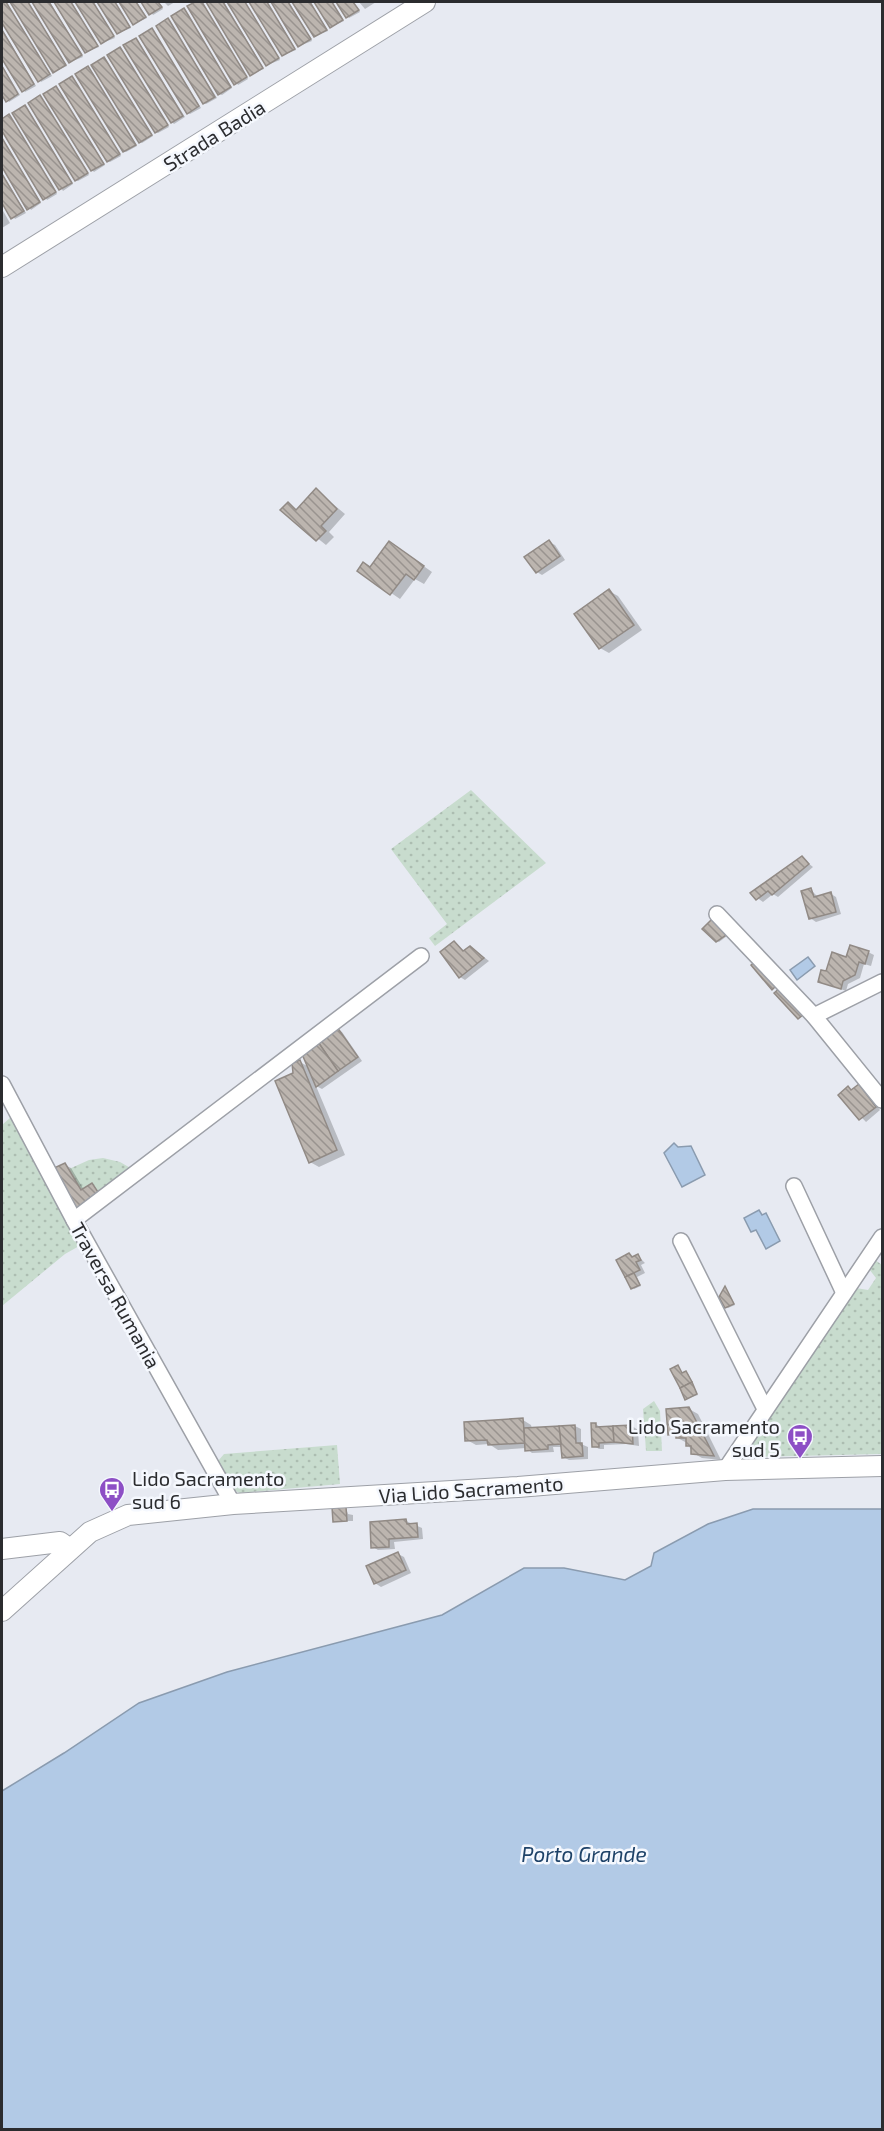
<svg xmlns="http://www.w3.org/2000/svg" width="884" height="2131" font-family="'Exo 2',sans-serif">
	<defs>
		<pattern id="grass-dots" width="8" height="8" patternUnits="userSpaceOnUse" patternTransform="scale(1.5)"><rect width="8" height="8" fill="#c8dcce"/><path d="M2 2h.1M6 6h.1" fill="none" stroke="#acbdb1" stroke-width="1.8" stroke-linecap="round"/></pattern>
		<pattern id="building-back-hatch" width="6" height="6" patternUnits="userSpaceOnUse" patternTransform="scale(1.5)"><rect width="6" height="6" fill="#bcb5af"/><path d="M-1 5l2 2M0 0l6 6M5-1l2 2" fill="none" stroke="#99938f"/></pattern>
	</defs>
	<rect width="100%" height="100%" fill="#e7eaf2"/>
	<g fill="url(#grass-dots)">
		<path d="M471 790 546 863 435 946 429 938 447 924 391 849Z"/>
		<path d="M11 1117 81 1245 65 1254 2 1306V1125Z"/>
		<path d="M103 1158 120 1162 134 1170 100 1195 92 1183 81 1190 69 1169 89 1160Z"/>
		<path d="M875 1260 882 1265V1454L748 1457 745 1452 856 1288 868 1290 876 1278 869 1269Z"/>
		<path d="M654 1401 660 1411 662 1451H646L643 1409Z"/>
		<path d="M337 1445 340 1484 240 1493C227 1488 224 1473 218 1461L224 1454Z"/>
	</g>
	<g fill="#b2cae6" stroke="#8a9baf" stroke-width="1.5">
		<path d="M808 957 815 966 797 980 790 970Z"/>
		<path d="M674 1143 678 1147 691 1146 705 1175 682 1187 664 1153Z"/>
		<path d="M759 1210 762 1215 766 1213 780 1241 766 1249 756 1230 751 1232 744 1218Z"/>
		<path d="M753 1509H882V2129H2V1791L64 1753 139 1703 227 1672 442 1615 524 1568H564L625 1580 651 1566 654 1553 708 1524Z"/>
	</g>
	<g fill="#0003">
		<path d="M2 2H6L52 76 41 82 2 20Z"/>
		<path d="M12 2H28L67 66 54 72Z"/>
		<path d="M34 2H50L83 57 70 62Z"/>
		<path d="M55 2H71L99 47 86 52Z"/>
		<path d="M77 2H93L115 38 102 43Z"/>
		<path d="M99 2H115L131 28 118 33Z"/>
		<path d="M121 2H137L147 18 134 24Z"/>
		<path d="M143 2H159L163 9 153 15Z"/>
		<path d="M164 2H175L168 6Z"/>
		<path d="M198 2H202L248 79 238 85 189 7Z"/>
		<path d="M207 2H224L264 69 251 74Z"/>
		<path d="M229 2H245L280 60 267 65Z"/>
		<path d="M251 2H267L296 50 283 55Z"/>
		<path d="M273 2H289L312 41 299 46Z"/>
		<path d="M294 2H310L328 31 315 36Z"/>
		<path d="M316 2H332L344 21 331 27Z"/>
		<path d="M338 2H354L360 12 349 18Z"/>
		<path d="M359 2H376L365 9Z"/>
		<path d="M184 10 232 88 222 95 219 94Z"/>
		<path d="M168 20 217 98 206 104 204 103Z"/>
		<path d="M2 29 36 86 25 92 2 56Z"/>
		<path d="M152 30 201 108 190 114 188 113Z"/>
		<path d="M136 39 185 117 174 124 172 122Z"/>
		<path d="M120 49 169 127 158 133 156 132Z"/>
		<path d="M104 59 153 136 142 143 140 142Z"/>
		<path d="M2 65 20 95 9 102 2 92Z"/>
		<path d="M88 68 137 146 126 152 124 151Z"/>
		<path d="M72 78 121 156 110 162 108 161Z"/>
		<path d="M56 87 105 165 94 172 92 170Z"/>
		<path d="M40 97 89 175 78 181 76 180Z"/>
		<path d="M25 106 73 184 63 191 14 113Z"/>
		<path d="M9 116 57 194 47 200 2 129V121Z"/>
		<path d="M2 138 41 203 31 210 2 164Z"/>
		<path d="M2 174 26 213 15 219 2 200Z"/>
		<path d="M2 209 10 223 2 228Z"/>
		<path d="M316 490 345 514 329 532 334 537 326 545 282 510 288 504 298 510Z"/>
		<path d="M549 542 555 545 565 560 542 575 537 572Z"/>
		<path d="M398 548 432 572 424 584 415 579 400 599 359 571 371 568Z"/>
		<path d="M609 591 618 596 642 630 609 653 600 648Z"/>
		<path d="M802 858 813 867 778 897 773 894 763 902 752 894Z"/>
		<path d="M811 890 818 897 831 894 836 897 841 914 816 922 810 918Z"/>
		<path d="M714 923 727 936 719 942 717 941Z"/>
		<path d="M455 942 465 952 476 951 489 961 465 980 460 977Z"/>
		<path d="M737 943 746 952 744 955 735 945Z"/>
		<path d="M868 952 874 955 871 966 864 964 860 978 848 984 846 991 819 981 847 958Z"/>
		<path d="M337 1029 342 1032 362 1061 322 1089 316 1086 345 1155 319 1167 310 1162 295 1074 300 1062 309 1067Z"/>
		<path d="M859 1086 880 1110 866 1122 840 1095 848 1088 853 1091Z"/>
		<path d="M65 1165 71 1168 84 1190 92 1185 104 1198 83 1213Z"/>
		<path d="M629 1255 635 1257 638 1256 645 1263 641 1265 645 1273 637 1277 641 1286 634 1289 618 1260Z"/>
		<path d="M726 1288 735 1305 728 1308 726 1307Z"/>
		<path d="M678 1367 683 1375 688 1374 698 1395 686 1399Z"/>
		<path d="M689 1409 698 1414 721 1460 702 1458 693 1453 687 1443 670 1434Z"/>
		<path d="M523 1420 531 1425 532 1429 575 1426 581 1429V1444L588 1447V1459L569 1460 563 1457 562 1447H553L554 1452 532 1453 526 1448 498 1450 489 1444 476 1445 467 1440Z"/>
		<path d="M596 1424 601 1428 632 1426 638 1430 639 1446 626 1444 604 1445V1449H599L594 1446Z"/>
		<path d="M346 1508 348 1514 353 1515V1521H335Z"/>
		<path d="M406 1521 422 1528 423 1539 394 1542 395 1549 378 1550 373 1547Z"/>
		<path d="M398 1554 404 1557 411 1573 381 1587 375 1583Z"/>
	</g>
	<g fill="url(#building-back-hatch)" stroke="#918a85" stroke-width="1.5">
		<path d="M2 2H6L50 74 38 82 2 23Z"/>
		<path d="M10 2H28L66 65 53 73Z"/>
		<path d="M32 2H49L82 55 69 63Z"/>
		<path d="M54 2H71L98 46 85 53Z"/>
		<path d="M75 2H93L114 36 101 44Z"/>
		<path d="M97 2H115L130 27 117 34Z"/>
		<path d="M119 2H136L146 17 133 25Z"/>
		<path d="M141 2H158L162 7 149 15Z"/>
		<path d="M195 2H202L247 77 234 85 187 6Z"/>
		<path d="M206 2H223L263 68 250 76Z"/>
		<path d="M227 2H245L279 58 266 66Z"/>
		<path d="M249 2H267L295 49 282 56Z"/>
		<path d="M271 2H288L311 39 298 47Z"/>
		<path d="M292 2H310L327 30 314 37Z"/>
		<path d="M314 2H332L343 20 330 28Z"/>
		<path d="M336 2H353L359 10 346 18Z"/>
		<path d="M184 8 231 87 218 95 171 16Z"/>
		<path d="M168 18 215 97 203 104 156 26Z"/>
		<path d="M152 28 199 106 187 114 139 36Z"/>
		<path d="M2 30 34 84 22 92 2 59Z"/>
		<path d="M136 38 183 116 171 123 123 45Z"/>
		<path d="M120 47 168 125 155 133 107 55Z"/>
		<path d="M104 57 152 135 139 143 91 65Z"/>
		<path d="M2 66 18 94 6 102 2 95Z"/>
		<path d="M88 66 136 145 123 152 75 74Z"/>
		<path d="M72 76 120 154 107 162 59 84Z"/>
		<path d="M56 86 104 164 91 171 43 94Z"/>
		<path d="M40 95 88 173 75 181 28 103Z"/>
		<path d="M25 105 72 183 59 190 12 113Z"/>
		<path d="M9 114 56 192 43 200 2 131V119Z"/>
		<path d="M2 138 40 202 27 210 2 167Z"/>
		<path d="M2 174 24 211 11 219 2 203Z"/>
		<path d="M316 488 337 509 321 526 326 531 316 541 280 510 288 502 296 510Z"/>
		<path d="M549 540 560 556 536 573 524 557Z"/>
		<path d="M389 541 424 566 414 580 406 574 390 595 357 571 363 562 370 567Z"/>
		<path d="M609 589 634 625 599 649 574 614Z"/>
		<path d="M802 856 809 864 772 895 768 891 756 900 750 893Z"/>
		<path d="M811 888 814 897 831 892 836 912 809 919 801 891Z"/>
		<path d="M712 919 726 935 716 942 702 929Z"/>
		<path d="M454 941 463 951 470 946 484 958 459 978 440 952Z"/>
		<path d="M850 945 869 951 865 964 859 962 855 975 843 981 841 989 818 982 821 970 826 971 832 952 846 957Z"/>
		<path d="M756 961 778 984 772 990 751 965Z"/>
		<path d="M781 987 804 1014 798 1019 774 993Z"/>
		<path d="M337 1027 358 1057 338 1071 318 1042Z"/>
		<path d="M318 1042 338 1071 316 1087 302 1054Z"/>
		<path d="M300 1060 337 1150 309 1163 275 1081 293 1073 292 1063Z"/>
		<path d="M859 1084 876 1107 859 1120 838 1095 848 1086 851 1090Z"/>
		<path d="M65 1163 81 1190 92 1183 100 1195 76 1211 54 1168Z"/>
		<path d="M629 1253 632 1257 638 1254 641 1260 636 1262 640 1270 625 1277 616 1260Z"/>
		<path d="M634 1273 640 1285 631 1289 625 1277Z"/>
		<path d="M725 1286 734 1304 725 1308 719 1297Z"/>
		<path d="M678 1365 682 1373 686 1371 692 1382 680 1388 670 1369Z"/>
		<path d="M692 1382 697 1394 685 1400 680 1388Z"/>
		<path d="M689 1407 714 1456 691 1454V1446H686V1438H676V1434L668 1435 666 1409Z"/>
		<path d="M523 1418 525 1443 488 1445 487 1440 465 1441 464 1422Z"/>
		<path d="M591 1423H596V1427L613 1426 614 1442 599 1443V1447H592Z"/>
		<path d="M575 1425 576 1443H582L583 1456 562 1458 559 1426Z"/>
		<path d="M632 1425 633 1444 614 1442 613 1426Z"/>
		<path d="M559 1426 561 1444 548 1445V1449L525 1451 524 1428Z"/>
		<path d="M332 1507H346L347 1521 333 1522Z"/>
		<path d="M406 1519 407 1524 417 1523 418 1537 389 1539V1547L371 1548 370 1522Z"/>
		<path d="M398 1552 406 1570 374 1584 366 1566Z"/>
	</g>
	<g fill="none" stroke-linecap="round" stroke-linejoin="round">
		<defs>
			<g id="street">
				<path d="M717 914 814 1016 882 1100"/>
				<path d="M814 1016 882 982"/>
				<path d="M2 1084 74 1220 233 1504"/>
				<path d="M794 1186 844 1293"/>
				<path d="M74 1220 421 956"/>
				<path d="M681 1241 765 1409"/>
				<path d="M725 1470 882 1237"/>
			</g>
			<g id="secondary">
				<path d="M2 267 425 2"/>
				<path d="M2 1549 60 1542 70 1549"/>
				<path d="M2 1611 90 1532 128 1515 233 1504 518 1487 725 1470 882 1466"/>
			</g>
		</defs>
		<use href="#street" stroke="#9da0a7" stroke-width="18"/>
		<use href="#secondary" stroke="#9da0a7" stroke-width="22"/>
		<use href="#street" stroke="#fff" stroke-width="15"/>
		<use href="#secondary" stroke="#fff" stroke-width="20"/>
	</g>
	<defs>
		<symbol id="bus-pin" viewBox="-11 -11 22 30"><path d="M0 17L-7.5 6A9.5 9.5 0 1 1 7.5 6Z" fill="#8d4fc5" stroke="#f5f8fe"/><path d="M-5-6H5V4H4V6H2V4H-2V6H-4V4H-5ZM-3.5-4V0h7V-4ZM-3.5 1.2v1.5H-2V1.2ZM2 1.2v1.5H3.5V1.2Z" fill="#fff"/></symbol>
	</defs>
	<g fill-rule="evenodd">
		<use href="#bus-pin" x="785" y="1422" width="30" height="40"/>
		<use href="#bus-pin" x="97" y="1475" width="30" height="40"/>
	</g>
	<g text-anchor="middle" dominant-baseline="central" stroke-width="5" stroke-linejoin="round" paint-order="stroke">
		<g font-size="20" fill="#2b2c2f" stroke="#f5f8fe">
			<text transform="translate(214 135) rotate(-32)">Strada Badia</text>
			<text transform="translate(116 1295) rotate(61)">Traversa Rumania</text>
			<text transform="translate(471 1489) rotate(-4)">Via Lido Sacramento</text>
		</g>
		<g font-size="20" fill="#2b2c2f" stroke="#f5f8fe" text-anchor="end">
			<text x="780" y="1426">Lido Sacramento<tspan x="780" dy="23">sud 5</tspan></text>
			<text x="132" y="1478" text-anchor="start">Lido Sacramento<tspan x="132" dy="23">sud 6</tspan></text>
		</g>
		<g font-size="21" font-style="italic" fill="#1e4268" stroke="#f5f8fe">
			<text x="584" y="1853">Porto Grande</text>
		</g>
	</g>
	<rect width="884" height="2131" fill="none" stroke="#2b2c2f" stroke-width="6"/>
</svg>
